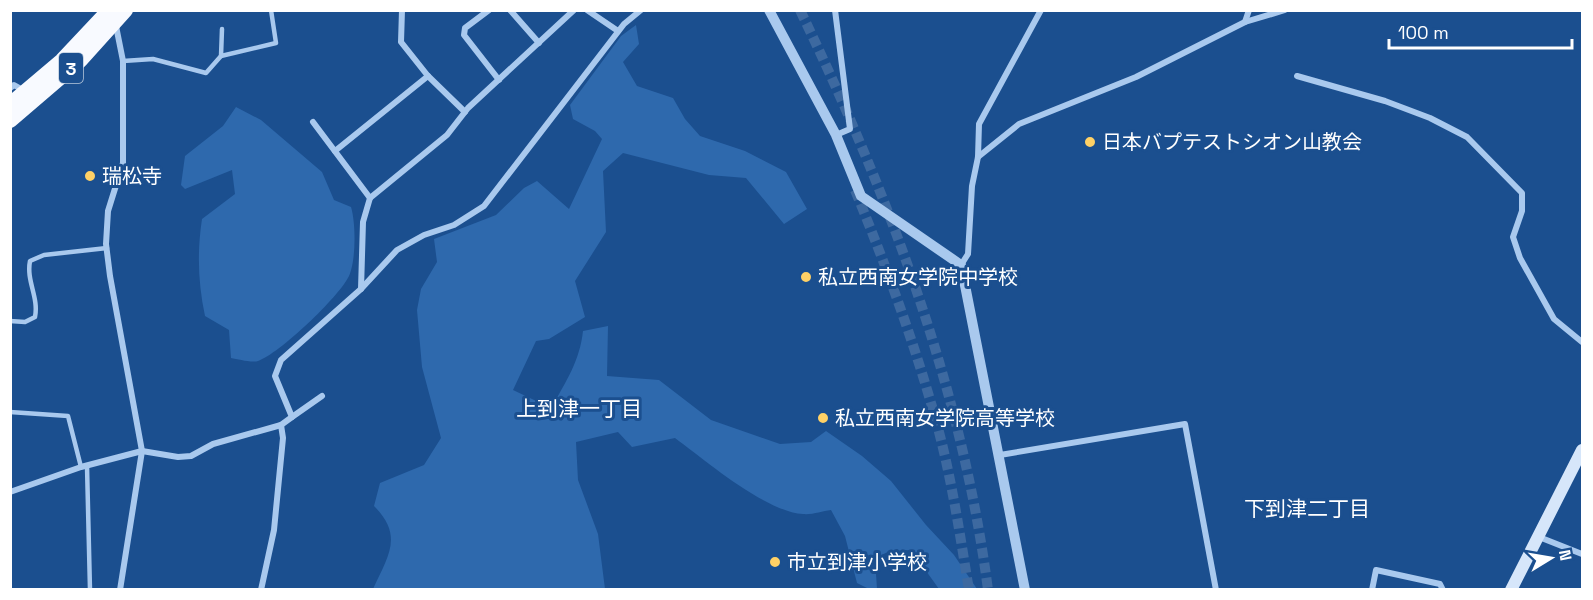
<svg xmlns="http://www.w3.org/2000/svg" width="1593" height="600" font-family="'Space Grotesk','Noto Sans JP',sans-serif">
	<rect width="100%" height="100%" fill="#1b4f8f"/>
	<g fill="#2e69ad">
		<path d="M636 25 639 44 623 62 637 86 673 98 685 119 700 136 745 151 786 172 807 209 784 224 746 178 709 175 623 153 603 171 606 232 575 281 585 317 549 339 536 341 513 390 551 408C566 382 580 360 583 331L608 326 607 376 659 380 711 420 780 444 811 442 826 431 862 456 891 481 926 525 954 555 977 589H939L911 550 890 551 875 558 877 589H869L857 583 845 536 831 510C822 511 812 515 803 514 766 512 706 461 675 438L632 447 618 432 576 442 578 480 598 534 605 589H373C388 556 404 536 374 506L380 483 424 465 441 438 422 367 417 310 421 289 437 262 434 239 496 215 524 188 537 181 569 209 602 139 595 131 573 119 570 105 621 36Z"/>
		<path d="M236 107 261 120 322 172 334 200 351 207C356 223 356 261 349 276 339 297 279 354 258 361 251 363 238 359 231 358L229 330 205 316C198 283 197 252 202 219L235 194 232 170 185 189 181 185 185 156 223 126Z"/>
	</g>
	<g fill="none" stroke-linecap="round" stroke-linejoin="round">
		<g stroke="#3d69a0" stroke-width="10" stroke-dasharray="10 5" stroke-linecap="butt">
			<path d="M800 10C888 193 962 388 988 590"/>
			<path d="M855 190C887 268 916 347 938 428 952 481 960 535 969 590"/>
		</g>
		<g stroke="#a9c9ee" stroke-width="4.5">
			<path d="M221 56 276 43 271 10"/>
			<path d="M123 61 153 59 206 73 221 56 222 29"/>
			<path d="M10 321 25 322 35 317C39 297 26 281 30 261L44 255 107 248"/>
			<path d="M10 412 68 416 81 467"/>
			<path d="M87 466 90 590"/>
		</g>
		<g stroke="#a9c9ee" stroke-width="6">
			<path d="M402 10 401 42 428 76 465 112"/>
			<path d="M489 10 465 28 464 35 499 80"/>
			<path d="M510 10 539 43"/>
			<path d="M587 10 618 31"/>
			<path d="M835 10 850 129 836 135"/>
			<path d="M1245 22 1249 10"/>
			<path d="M116 26 123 61V163L108 211 106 244 110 276 142 451 120 590"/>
			<path d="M1297 76 1385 101 1430 118 1467 137 1522 193V211L1513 237 1520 258 1554 319 1582 342"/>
			<path d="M10 88 14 85 23 90"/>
			<path d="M313 122 370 198"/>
			<path d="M335 151 428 76"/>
			<path d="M978 157 1019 124 1136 77 1245 22 1285 10"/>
			<path d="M961 265 968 254 972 186 978 157 979 124 1041 10"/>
			<path d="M361 289 363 222 370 198 447 135 468 108 574 10"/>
			<path d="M292 417 322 396"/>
			<path d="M1000 455 1185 424 1216 590"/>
			<path d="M10 492 81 467 142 451 178 457 191 456 213 444 281 425 292 417 275 376 281 360 361 289 397 250 424 235 454 225 484 206 624 24 641 10"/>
			<path d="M1539 537 1582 554"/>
			<path d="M261 590 274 530 283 438 281 425"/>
			<path d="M1372 590 1376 570 1440 584 1443 590"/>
		</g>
		<path stroke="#a9c9ee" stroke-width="10" d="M769 10 836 135 861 196 961 265 1025 590"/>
		<path stroke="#d6e6fa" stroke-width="12" d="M1511 590 1582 450"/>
		<g stroke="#f8faff" stroke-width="16">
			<path d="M10 105 62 61 110 10"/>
			<path d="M10 120 80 60 125 10"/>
		</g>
	</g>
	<g fill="#ffd166" stroke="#1b4f8f" stroke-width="2">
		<circle cx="1090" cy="142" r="6"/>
		<circle cx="90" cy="176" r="6"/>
		<circle cx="806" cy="277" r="6"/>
		<circle cx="823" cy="418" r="6"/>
		<circle cx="775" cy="562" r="6"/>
	</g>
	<g text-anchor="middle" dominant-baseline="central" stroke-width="6" stroke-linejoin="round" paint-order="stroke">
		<rect fill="#1b4f8f" stroke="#bbcadd" stroke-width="1.5" x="59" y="53" width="24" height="30" rx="4.5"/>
		<g font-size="18" font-weight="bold" fill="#fff">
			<text x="71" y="68">3</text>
		</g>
		<g font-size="20" fill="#fff" stroke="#1b4f8f" text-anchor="start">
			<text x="1102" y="142">日本バプテストシオン山教会</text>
			<text x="102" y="176">瑞松寺</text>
			<text x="818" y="277">私立西南女学院中学校</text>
			<text x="835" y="418">私立西南女学院高等学校</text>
			<text x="787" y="562">市立到津小学校</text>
		</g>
		<g font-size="21" fill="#fff" stroke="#1b4f8f">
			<text x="579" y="408">上到津一丁目</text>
			<text x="1307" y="508">下到津二丁目</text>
		</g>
	</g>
	<rect width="1593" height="600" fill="none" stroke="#ffffff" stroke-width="24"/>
	<g transform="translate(1551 558) rotate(79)" stroke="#1b4f8f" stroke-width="4.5" paint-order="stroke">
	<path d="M0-4.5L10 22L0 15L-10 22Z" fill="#ffffff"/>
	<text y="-9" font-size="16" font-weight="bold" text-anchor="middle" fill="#ffffff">N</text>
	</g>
	<path d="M1389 39v9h183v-9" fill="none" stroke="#ffffff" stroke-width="3"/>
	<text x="1398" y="39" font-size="18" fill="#ffffff" stroke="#1b4f8f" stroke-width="4.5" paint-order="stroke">100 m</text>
</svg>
